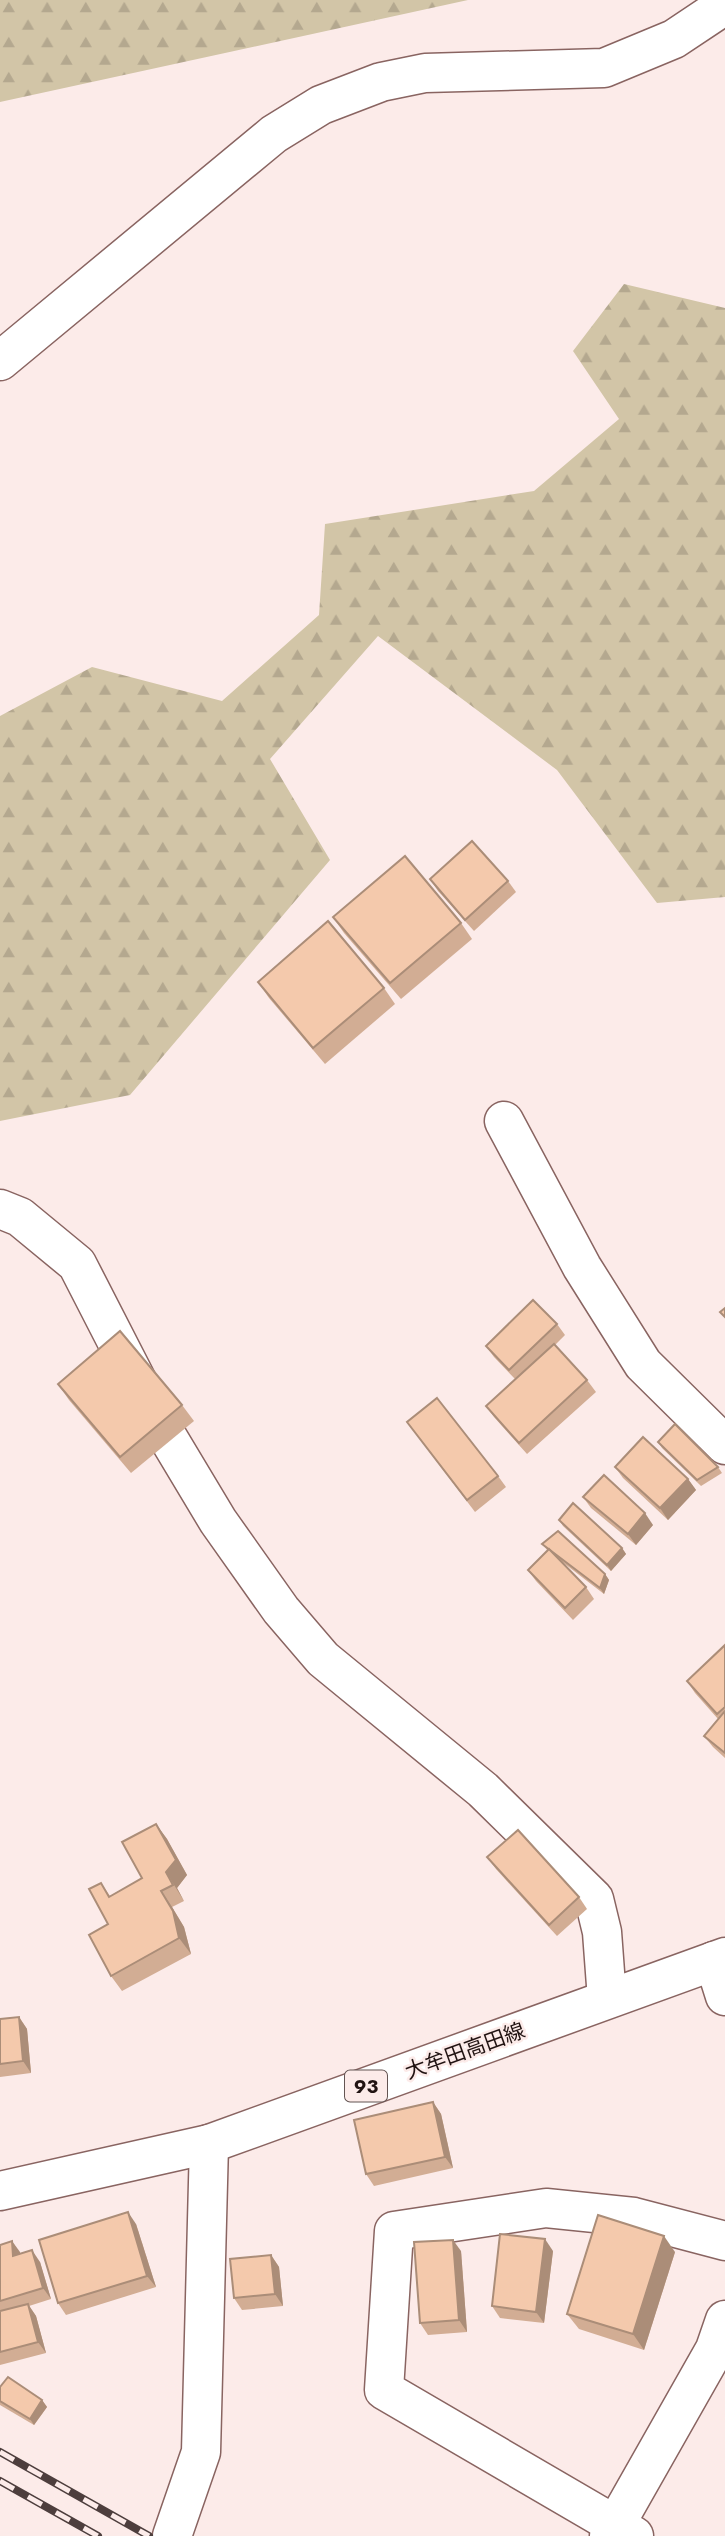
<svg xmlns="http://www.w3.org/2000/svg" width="725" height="2536" font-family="Jost,'Noto Sans JP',sans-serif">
	<defs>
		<pattern id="forest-firs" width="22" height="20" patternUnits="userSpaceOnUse" patternTransform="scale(1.75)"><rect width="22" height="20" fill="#d2c5a7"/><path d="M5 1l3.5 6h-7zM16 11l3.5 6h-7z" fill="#b4a88f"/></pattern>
	</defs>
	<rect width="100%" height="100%" fill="#fcebe9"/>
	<g fill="url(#forest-firs)">
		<path d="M0 0H468L0 102Z"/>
		<path d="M624 284 725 308V897L657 903 557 770 378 636 270 759 330 860 130 1095 0 1121V716L92 667 222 701 319 615 325 524 534 491 619 419 573 351Z"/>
	</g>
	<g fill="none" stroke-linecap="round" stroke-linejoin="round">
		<defs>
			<g id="minor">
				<path d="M0 361 274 134 321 105 381 82 425 73 604 68 674 39 725 5"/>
				<path d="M504 1121 582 1267 643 1364 725 1445"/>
				<path d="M0 1209 20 1217 77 1264 155 1416 218 1521 281 1610 323 1659 483 1790 594 1899 602 1932 607 1999"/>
				<path d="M172 2536 201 2452 209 2144"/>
				<path d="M634 2536 384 2390 394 2231 546 2208 634 2217 725 2241"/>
			</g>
			<g id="tertiary">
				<path d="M714 1961 725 1996"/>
				<path d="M609 2536 715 2349 725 2320"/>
			</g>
			<path id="primary" d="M0 2191 209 2144 725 1957"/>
		</defs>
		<use href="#minor" stroke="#896461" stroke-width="41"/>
		<use href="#tertiary" stroke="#896461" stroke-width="41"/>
		<use href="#primary" stroke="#896461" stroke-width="41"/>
		<use href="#minor" stroke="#fff" stroke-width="38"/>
		<use href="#tertiary" stroke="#fff" stroke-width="38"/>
		<use href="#primary" stroke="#fff" stroke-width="38"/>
		<defs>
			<g id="rail">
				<path d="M0 2452 149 2536"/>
				<path d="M0 2481 98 2536"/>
			</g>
		</defs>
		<use href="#rail" stroke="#4d3e3d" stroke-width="8"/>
		<use href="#rail" stroke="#fcebe9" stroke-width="5" stroke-dasharray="16" stroke-linecap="butt"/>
	</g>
	<g fill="#d2ad94">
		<path d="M430 879 508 881 516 892 474 931 438 891Z"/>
		<path d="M333 917 461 923 472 939 401 999 344 933Z"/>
		<path d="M258 982 384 988 395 1004 325 1064 269 998Z"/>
		<path d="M557 1324 565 1335 555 1345 587 1380 596 1392 527 1454 494 1417 486 1406 515 1379 494 1357 486 1346Z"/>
		<path d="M58 1384 182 1405 194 1421 131 1473 69 1400Z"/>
		<path d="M407 1422 498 1476 506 1487 475 1512Z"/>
		<path d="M658 1442 718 1467 722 1473 701 1486 662 1448Z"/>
		<path d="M615 1467 688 1479 696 1490 668 1520 623 1478Z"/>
		<path d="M583 1497 653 1525 636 1545 591 1508Z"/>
		<path d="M559 1520 622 1548 626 1554 611 1571 563 1526Z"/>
		<path d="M542 1544 605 1574 609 1580 604 1594 561 1561 586 1587 594 1599 573 1620 536 1581 528 1570 548 1551Z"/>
		<path d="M725 1645V1758L713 1747 704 1736 718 1719 695 1693 687 1681Z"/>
		<path d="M156 1824 167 1839 187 1875 177 1888 184 1901 172 1907 184 1927 191 1954 122 1991 111 1976 108 1924 101 1883 110 1896 142 1878Z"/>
		<path d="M487 1857 579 1897 587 1909 557 1936 496 1869Z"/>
		<path d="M19 2017 27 2029 31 2073 0 2077V2019Z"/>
		<path d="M433 2102 441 2114 453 2168 374 2186 366 2174Z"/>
		<path d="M136 2224 156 2287 66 2315 58 2303Z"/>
		<path d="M12 2241 20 2254 40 2262 51 2299 29 2306 36 2316 46 2353 0 2365V2245Z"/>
		<path d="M461 2251 467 2332 428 2335 420 2323Z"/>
		<path d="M553 2251 544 2323 500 2318 492 2306Z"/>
		<path d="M675 2252 644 2350 579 2329 567 2314Z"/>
		<path d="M271 2255 279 2267 283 2306 242 2310 234 2298Z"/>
		<path d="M0 2387 42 2400 47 2407 34 2425 0 2405Z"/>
	</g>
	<g fill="#ab8d78">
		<path d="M688 1479 696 1490 668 1520 660 1508Z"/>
		<path d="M645 1513 653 1525 636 1545 628 1534Z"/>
		<path d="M622 1548 626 1554 611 1571 607 1565Z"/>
		<path d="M605 1574 609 1580 604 1594 600 1588Z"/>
		<path d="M156 1824 167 1839 187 1875 177 1888 184 1901 166 1872Z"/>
		<path d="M161 1891 172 1907 184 1927 191 1954 179 1938Z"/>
		<path d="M19 2017 27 2029 31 2073 23 2061Z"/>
		<path d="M433 2102 441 2114 453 2168 445 2157Z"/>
		<path d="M128 2212 136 2224 156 2287 147 2276Z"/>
		<path d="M664 2236 675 2252 644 2350 633 2334Z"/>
		<path d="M545 2239 553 2251 544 2323 536 2312Z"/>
		<path d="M453 2240 461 2251 467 2332 459 2320Z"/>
		<path d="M12 2241 20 2252 21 2267 13 2256Z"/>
		<path d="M32 2250 40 2262 51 2299 43 2288Z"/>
		<path d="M271 2255 279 2267 283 2306 275 2294Z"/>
		<path d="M28 2304 36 2316 46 2353 38 2342Z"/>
		<path d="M42 2400 47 2407 34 2425 30 2419Z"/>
	</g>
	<g fill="#f4c9ac" stroke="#ab8d78" stroke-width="2">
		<path d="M472 841 508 881 465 920 430 879Z"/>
		<path d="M405 856 461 923 390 983 333 917Z"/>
		<path d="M328 921 384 988 313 1048 258 982Z"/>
		<path d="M533 1300 557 1324 509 1370 486 1346Z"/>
		<path d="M725 1308V1317L720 1312Z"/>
		<path d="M120 1331 182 1405 120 1457 58 1384Z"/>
		<path d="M554 1344 587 1380 519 1443 486 1406Z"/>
		<path d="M437 1398 498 1476 467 1500 407 1422Z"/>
		<path d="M675 1424 718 1467 697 1480 658 1442Z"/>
		<path d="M643 1437 688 1479 660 1508 615 1467Z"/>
		<path d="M604 1475 645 1513 628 1534 583 1497Z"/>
		<path d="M573 1503 622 1548 607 1565 559 1520Z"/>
		<path d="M558 1531 605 1574 600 1588 542 1544Z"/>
		<path d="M549 1549 586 1587 565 1608 528 1570Z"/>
		<path d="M725 1645V1707L717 1714 687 1681Z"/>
		<path d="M725 1711V1753L704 1736Z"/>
		<path d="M156 1824 176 1860 166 1872 173 1885 161 1891 173 1911 179 1938 111 1976 89 1935 108 1924 89 1889 101 1883 109 1897 142 1878 122 1842Z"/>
		<path d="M518 1830 579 1897 549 1925 487 1857Z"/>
		<path d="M19 2017 23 2061 0 2064V2019Z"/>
		<path d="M433 2102 445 2157 366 2174 354 2120Z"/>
		<path d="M128 2212 147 2276 58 2303 39 2240Z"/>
		<path d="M598 2215 664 2236 633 2334 567 2314Z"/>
		<path d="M500 2234 545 2239 536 2312 492 2306Z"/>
		<path d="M453 2240 459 2320 420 2323 414 2242Z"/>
		<path d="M12 2241 13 2256 32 2250 43 2288 0 2301V2245Z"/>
		<path d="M271 2255 275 2294 234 2298 230 2259Z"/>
		<path d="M28 2304 38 2342 0 2352V2311Z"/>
		<path d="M8 2377 42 2400 30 2419 0 2401V2387Z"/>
	</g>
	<g text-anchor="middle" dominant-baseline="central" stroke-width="5" stroke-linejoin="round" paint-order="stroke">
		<rect fill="#fcebe9" stroke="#635452" stroke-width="2" x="345" y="2070.5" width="42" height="31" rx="5"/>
		<g font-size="19" font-weight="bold" fill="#211312">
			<text x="366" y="2086">93</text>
		</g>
		<g font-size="21" fill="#211312" stroke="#fcebe9">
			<text transform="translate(465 2051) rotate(-20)">大牟田高田線</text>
		</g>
	</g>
</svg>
